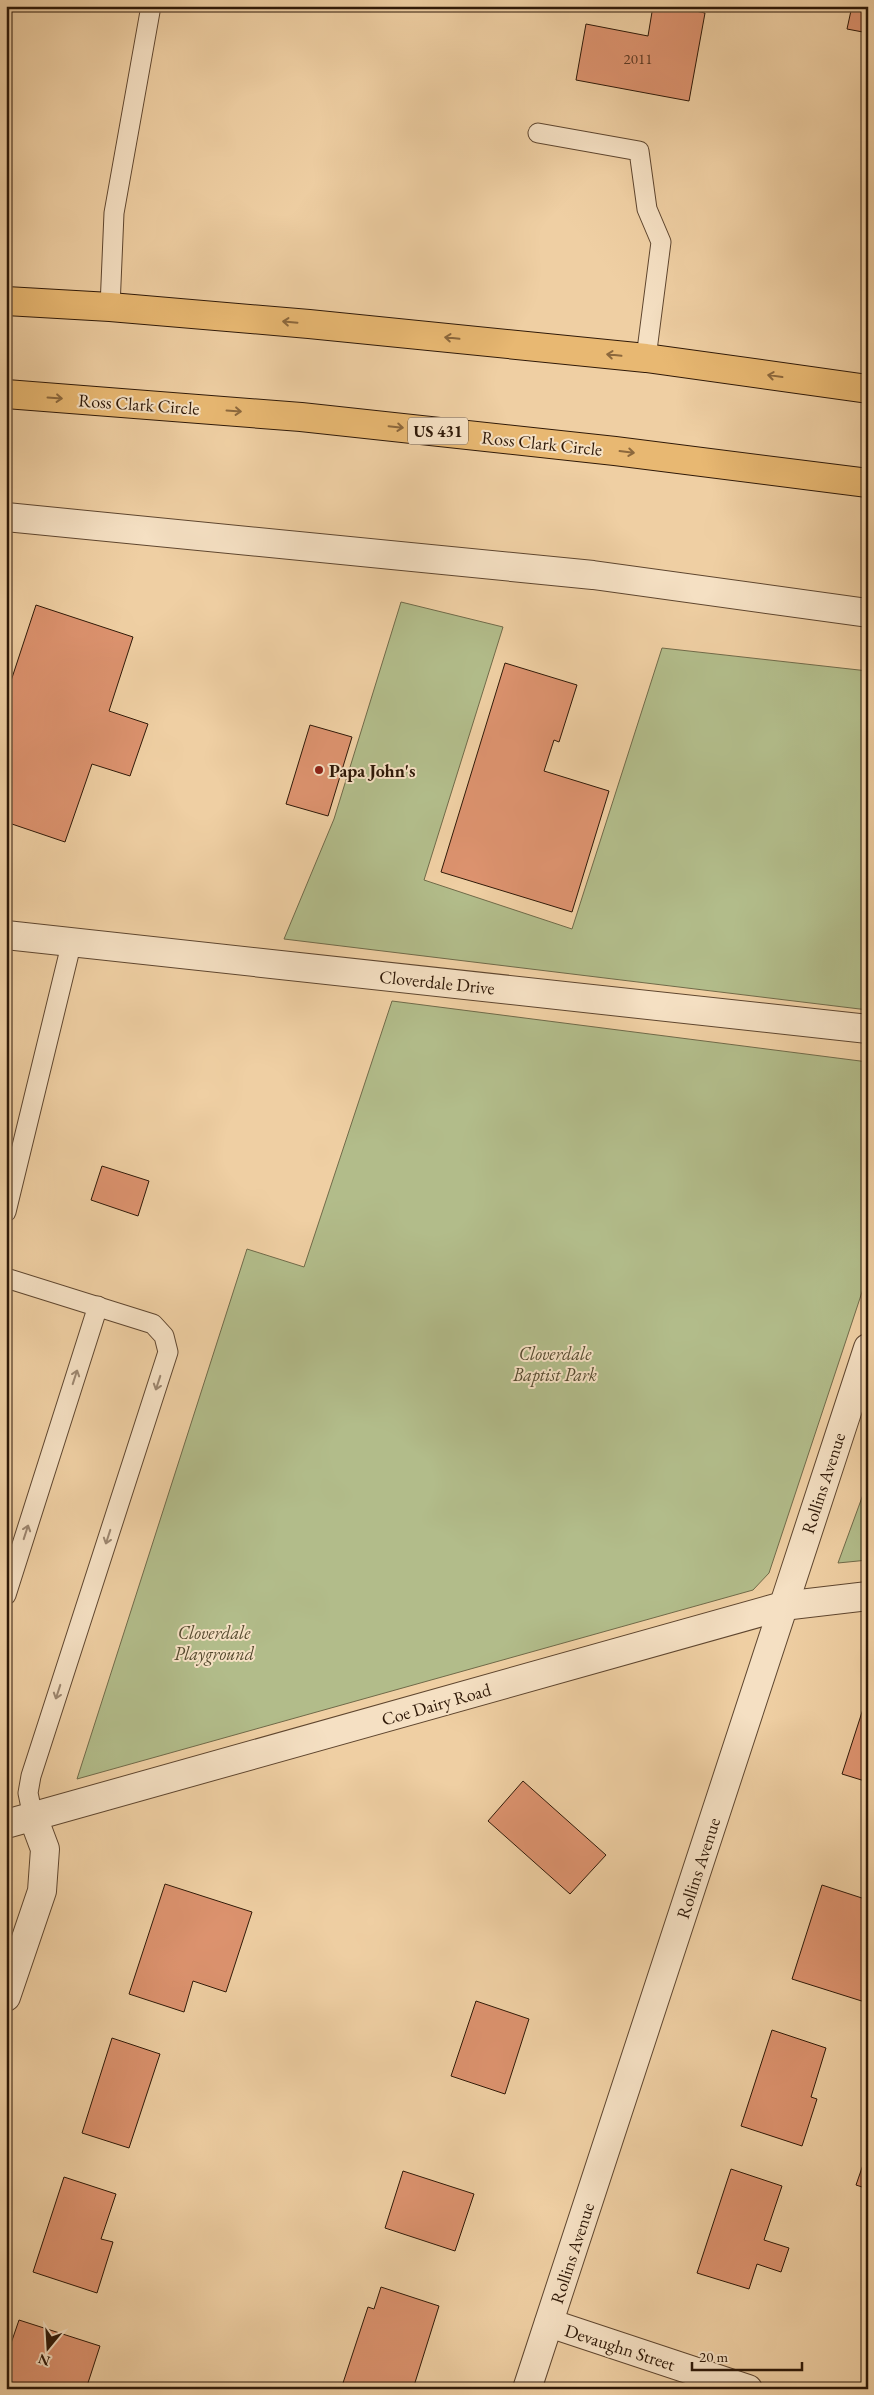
<svg xmlns="http://www.w3.org/2000/svg" width="874" height="2395" font-family="'EB Garamond',serif">
	<rect width="100%" height="100%" fill="#efcfa3"/>
	<filter id="stains"><feTurbulence type="fractalNoise" baseFrequency=".004" numOctaves="4"/><feColorMatrix values="0 0 0 0 .2 0 0 0 0 .09 0 0 0 0 .02 0 0 0 .5 -.17"/></filter>
	<radialGradient id="worn" r=".72"><stop offset=".6" stop-color="#630" stop-opacity="0"/><stop offset="1" stop-color="#630" stop-opacity=".3"/></radialGradient>
	<g fill="#b2bc8a" stroke="#706a49">
		<path d="M401 602 503 627 424 880 572 929 662 648 868 671V1010L284 939 334 819Z"/>
		<path d="M392 1001 868 1062V1274L769 1573 753 1590 77 1779 247 1249 304 1267Z"/>
		<path d="M868 1481V1560L838 1563Z"/>
	</g>
	<g fill="#dd936f" stroke="#2f1908">
		<path d="M653 6H672L705 13 689 101 576 80 586 24 648 36Z"/>
		<path d="M852 6H868V33L847 29Z"/>
		<path d="M36 605 133 637 109 711 148 724 130 776 92 764 65 842 6 822V696Z"/>
		<path d="M505 663 577 685 559 742 554 740 544 771 609 791 572 912 441 872Z"/>
		<path d="M310 725 352 737 328 816 286 804Z"/>
		<path d="M102 1166 149 1181 138 1216 91 1200Z"/>
		<path d="M863 1709 868 1711V1782L842 1774Z"/>
		<path d="M523 1781 606 1855 570 1894 488 1821Z"/>
		<path d="M165 1884 252 1912 226 1992 193 1981 184 2012 129 1994Z"/>
		<path d="M822 1885 868 1900V2003L792 1979Z"/>
		<path d="M476 2001 529 2019 505 2094 451 2076Z"/>
		<path d="M772 2030 826 2048 811 2097 817 2099 802 2146 741 2126Z"/>
		<path d="M112 2038 160 2054 129 2148 82 2133Z"/>
		<path d="M865 2159H868V2189L856 2185Z"/>
		<path d="M731 2169 782 2186 764 2240 789 2248 781 2272 757 2264 749 2289 697 2273Z"/>
		<path d="M403 2171 474 2194 455 2251 385 2228Z"/>
		<path d="M64 2177 116 2194 101 2239 113 2242 97 2293 33 2272Z"/>
		<path d="M381 2287 439 2306 413 2389H361L343 2383 368 2307 374 2309Z"/>
		<path d="M19 2320 100 2346 86 2389H6V2358Z"/>
	</g>
	<g fill="none" stroke-linecap="round" stroke-linejoin="round">
		<defs>
			<g id="lane">
				<path d="M538 133 639 151 647 209 661 242 646 358"/>
				<path d="M110 307 114 213 151 6"/>
				<path d="M6 1212 72 941"/>
				<path d="M6 1278 153 1324 164 1336 168 1352 31 1776 28 1793 33 1817"/>
				<path d="M6 1595 98 1306"/>
			</g>
			<g id="street">
				<path d="M6 517 593 575 868 613"/>
				<path d="M6 935 868 1029"/>
				<path d="M6 1824 783 1606 868 1596"/>
				<path d="M6 1997 42 1891 45 1849 33 1817"/>
				<path d="M549 2323 748 2389"/>
				<path d="M527 2389 868 1348"/>
			</g>
			<g id="highway">
				<path d="M6 301 110 307 309 324 646 358 868 389"/>
				<path d="M6 394 301 417 615 451 868 483"/>
			</g>
		</defs>
		<use href="#lane" stroke="#5f462f" stroke-width="21"/>
		<use href="#street" stroke="#5f462f" stroke-width="30"/>
		<use href="#highway" stroke="#2f1908" stroke-width="30"/>
		<use href="#lane" stroke="#f5e0c3" stroke-width="19"/>
		<use href="#street" stroke="#f5e0c3" stroke-width="28"/>
		<use href="#highway" stroke="#e8b872" stroke-width="28"/>
	</g>
	<defs><path id="oneway-shaft" d="M-6 0H5M1.5-3L5.5 0L1.5 3" fill="none" stroke-width="1.6" stroke-linecap="round" stroke-linejoin="round" transform="scale(1.25)"/></defs>
	<g stroke="#8c683d">
		<use href="#oneway-shaft" transform="translate(290 322) rotate(-175)"/>
		<use href="#oneway-shaft" transform="translate(452 338) rotate(-174)"/>
		<use href="#oneway-shaft" transform="translate(614 355) rotate(-174)"/>
		<use href="#oneway-shaft" transform="translate(775 376) rotate(-172)"/>
		<use href="#oneway-shaft" transform="translate(55 398) rotate(4)"/>
		<use href="#oneway-shaft" transform="translate(234 411) rotate(4)"/>
		<use href="#oneway-shaft" transform="translate(396 427) rotate(6)"/>
		<use href="#oneway-shaft" transform="translate(627 452) rotate(7)"/>
	</g>
	<g stroke="#9c866f">
		<use href="#oneway-shaft" transform="translate(75 1377) rotate(-72)"/>
		<use href="#oneway-shaft" transform="translate(158 1383) rotate(108)"/>
		<use href="#oneway-shaft" transform="translate(26 1532) rotate(-72)"/>
		<use href="#oneway-shaft" transform="translate(108 1537) rotate(108)"/>
		<use href="#oneway-shaft" transform="translate(58 1692) rotate(108)"/>
	</g>
	<circle fill="#8f2418" stroke="#f5e0c3" stroke-width="2" cx="319" cy="770" r="5"/>
	<g text-anchor="middle" dominant-baseline="central" stroke-width="4" stroke-linejoin="round" paint-order="stroke">
		<g font-size="15" fill="#5a3822">
			<text x="638" y="58">2011</text>
		</g>
		<rect fill="#f5e0c3" stroke="#6a5540" stroke-width="1" x="408" y="417.5" width="60" height="27" rx="4"/>
		<g font-size="16" font-weight="bold" fill="#2f1908">
			<text x="438" y="431">US 431</text>
		</g>
		<g font-size="18" fill="#2f1908" stroke="#f5e0c3">
			<text transform="translate(139 404) rotate(4)">Ross Clark Circle</text>
			<text transform="translate(542 443) rotate(6)">Ross Clark Circle</text>
			<text transform="translate(437 982) rotate(6)">Cloverdale Drive</text>
			<text transform="translate(823 1483) rotate(-72)">Rollins Avenue</text>
			<text transform="translate(436 1704) rotate(-16)">Coe Dairy Road</text>
			<text transform="translate(698 1868) rotate(-72)">Rollins Avenue</text>
			<text transform="translate(572 2253) rotate(-72)">Rollins Avenue</text>
			<text transform="translate(620 2347) rotate(18)">Devaughn Street</text>
		</g>
		<g font-size="18" font-weight="bold" fill="#2f1908" stroke="#f5e0c3" text-anchor="start">
			<text x="329" y="770">Papa John's</text>
		</g>
		<g font-size="18" font-style="italic" fill="#564a2f" stroke="#f5e0c3">
			<text x="555" y="1353">Cloverdale<tspan x="555" dy="21">Baptist Park</tspan></text>
			<text x="214" y="1632">Cloverdale<tspan x="214" dy="21">Playground</tspan></text>
		</g>
	</g>
	<rect width="874" height="2395" fill="none" stroke="#efcfa3" stroke-width="25"/>
	<rect x="8" y="8" width="859" height="2380" fill="none" stroke="#2f1908" stroke-width="2.5"/>
	<rect x="12" y="12" width="849" height="2370" fill="none" stroke="#2f1908"/>
	<g transform="translate(48 2348) rotate(198)" stroke="#f5e0c3" stroke-width="4" paint-order="stroke">
	<path d="M0-4L9 19L0 12L-9 19Z" fill="#2f1908"/>
	<text y="-8" font-size="14" font-weight="bold" text-anchor="middle" fill="#2f1908">N</text>
	</g>
	<path d="M692 2362v8h110v-8" fill="none" stroke="#2f1908" stroke-width="2.5"/>
	<text x="699" y="2362" font-size="15" fill="#2f1908" stroke="#f5e0c3" stroke-width="4" paint-order="stroke">20 m</text>
	<rect width="100%" height="100%" filter="url(#stains)"/>
	<rect width="100%" height="100%" fill="url(#worn)"/>
</svg>
